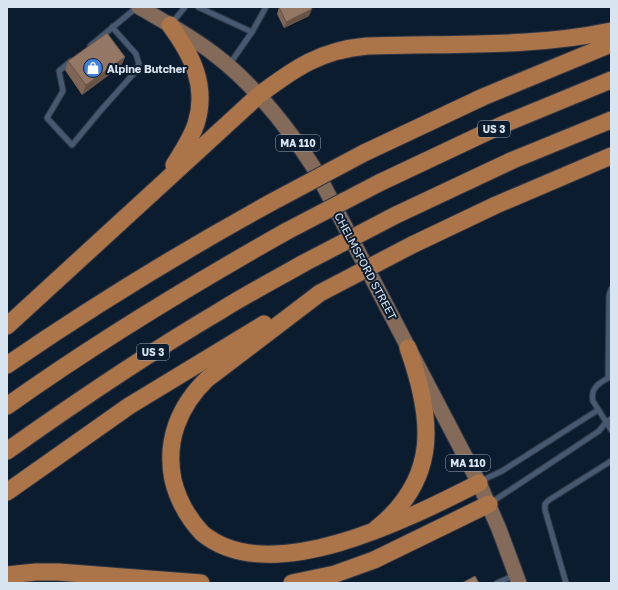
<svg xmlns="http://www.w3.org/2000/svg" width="618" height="590" font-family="'Golos Text',sans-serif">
	<rect width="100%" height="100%" fill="#0c1c2f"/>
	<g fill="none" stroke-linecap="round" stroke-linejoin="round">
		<defs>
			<g id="service">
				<path d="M198 7 252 32"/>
				<path d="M172 23 185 7"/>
				<path d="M90 46 136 8"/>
				<path d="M71 61 59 71 63 91 47 118 72 145 102 109 136 71 139 64 136 54 112 27"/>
				<path d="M229 65 252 32 266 7"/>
				<path d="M610 377C599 383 590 388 593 401L611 430"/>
				<path d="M608 378 609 296 611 289"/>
				<path d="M481 481 502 471 598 410"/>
				<path d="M492 502 599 431 606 422 611 419"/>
				<path d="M497 583 515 575"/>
				<path d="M566 583 545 510V504L549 500 611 461"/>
			</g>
			<path id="primary" d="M139 7C165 22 191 36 214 54 256 86 288 127 316 171L479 483 499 529 519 583"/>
			<g id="motorway">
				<path d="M170 25C192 55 208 86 196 124 191 139 182 152 174 165"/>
				<path d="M364 153 483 97 611 44"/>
				<path d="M379 183 504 124 611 80"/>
				<path d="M396 215 513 160 611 120"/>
				<path d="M412 245 496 205 611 156"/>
				<path d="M320 293 207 379C179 406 165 441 173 480 178 500 188 518 202 533 270 590 410 518 479 483"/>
				<path d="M7 326 259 95C295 68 321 50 367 46 448 43 531 48 611 31"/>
				<path d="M7 365C93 306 181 252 272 202"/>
				<path d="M7 406C97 342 191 285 287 231"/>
				<path d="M7 451C76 402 147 354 220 311 247 294 276 279 304 263"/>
				<path d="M7 492 129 406 264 324"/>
				<path d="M376 529C440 478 433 418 408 348"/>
				<path d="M7 575 36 572H58L201 583"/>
				<path d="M292 583 335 574 374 560 489 504"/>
			</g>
		</defs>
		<use href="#service" stroke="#303746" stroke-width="7"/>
		<use href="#primary" stroke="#303746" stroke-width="17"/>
		<use href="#motorway" stroke="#303746" stroke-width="19"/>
		<use href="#service" stroke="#475970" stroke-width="5"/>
		<use href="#primary" stroke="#836a59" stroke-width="15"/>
		<use href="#motorway" stroke="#ab7549" stroke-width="17"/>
		<defs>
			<g id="motorway-bridge">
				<path d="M272 202 364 153"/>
				<path d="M287 231 379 183"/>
				<path d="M304 263 396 215"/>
				<path d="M320 293 412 245"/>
			</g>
		</defs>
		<use href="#motorway-bridge" stroke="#303746" stroke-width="19" stroke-linecap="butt"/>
		<use href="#motorway-bridge" stroke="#ab7549" stroke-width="17"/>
	</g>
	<g fill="#806657">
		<path d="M279 7 309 16 284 28 277 14Z"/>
		<path d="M125 57 121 66 82 95 65 70 68 61Z"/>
	</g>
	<g fill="#685347">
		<path d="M312 9 309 16 284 28 286 22Z"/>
		<path d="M125 57 121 66 82 95 86 85Z"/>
	</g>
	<g fill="#957765" stroke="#685347">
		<path d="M279 7H311L312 9 286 22Z"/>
		<path d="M107 33 125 57 86 85 68 61Z"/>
		<path d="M475 576 479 583H462Z"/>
	</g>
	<defs>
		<symbol id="shop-disc" viewBox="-11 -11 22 22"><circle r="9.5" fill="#3f7fe0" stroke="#0c1c2f"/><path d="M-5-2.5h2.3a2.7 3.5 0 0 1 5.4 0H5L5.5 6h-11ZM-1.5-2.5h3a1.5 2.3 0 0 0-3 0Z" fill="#fff"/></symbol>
	</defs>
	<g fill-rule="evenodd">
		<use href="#shop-disc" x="82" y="57" width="22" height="22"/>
	</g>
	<g text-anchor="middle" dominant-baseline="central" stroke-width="4" stroke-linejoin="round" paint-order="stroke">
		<g fill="#0c1c2f" stroke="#9ca8b7" stroke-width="1">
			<rect x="478" y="121" width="32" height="16" rx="3"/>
			<rect x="276" y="135" width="44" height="16" rx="3"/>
			<rect x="137" y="344" width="32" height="16" rx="3"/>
			<rect x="446" y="455" width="44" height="16" rx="3"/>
		</g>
		<g font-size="10" font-weight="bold" fill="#d9e4f1">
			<text x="494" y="129">US 3</text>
			<text x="298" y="143">MA 110</text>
			<text x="153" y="352">US 3</text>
			<text x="468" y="463">MA 110</text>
		</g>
		<g font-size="11" font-weight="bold" fill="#d9e4f1" stroke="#0c1c2f" text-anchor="start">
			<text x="107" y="68">Alpine Butcher</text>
		</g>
		<g font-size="11" fill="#d9e4f1" stroke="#0c1c2f">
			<text transform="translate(366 266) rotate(62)">CHELMSFORD STREET</text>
		</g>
	</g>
	<rect width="618" height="590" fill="none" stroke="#d9e4f1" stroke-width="16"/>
</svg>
